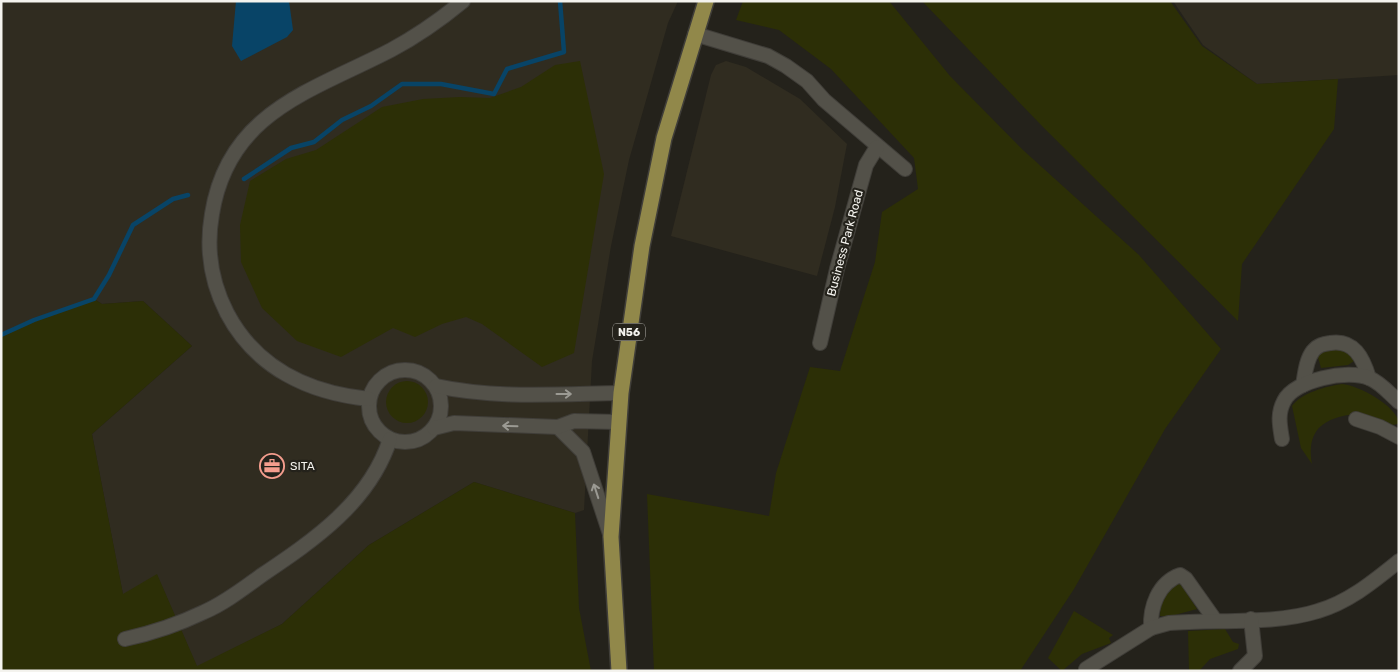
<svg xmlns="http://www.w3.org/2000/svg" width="1400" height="672" font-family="Rubik,sans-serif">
	<rect width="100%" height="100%" fill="#24221b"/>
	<g fill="#302c20">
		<path d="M1 1H678L668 23 629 160 611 246 592 361 584 510 575 513 474 482 369 545 282 624 197 667 157 575 123 595 92 434 192 346 143 301 102 304 94 299 34 320 1 335Z"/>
		<path d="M1173 1H1399V75L1257 84 1203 45Z"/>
		<path d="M726 61 746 67 800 99 847 144 835 207 817 276 671 236 711 75 716 65Z"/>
	</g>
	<g fill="#2c2f06">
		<path d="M743 1H889L950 76 1023 150 1139 255 1221 349 1165 429 1074 589 1020 671H654L647 494 769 516 776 473 810 367 840 371 875 262 882 212 918 189 914 158 831 69 779 30 736 20Z"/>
		<path d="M922 1H1170L1202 46 1257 84 1338 79 1334 129 1242 264 1238 321 1042 126Z"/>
		<path d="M580 61 604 174 574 353 542 367 482 324 466 317 442 324 415 337 393 328 341 357 297 341 262 308 241 262 240 225 250 181 286 159 316 150 382 107 423 99 460 97 490 98 521 87 555 65Z"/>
		<path d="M94 299 102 304 143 301 192 346 92 434 123 594 157 574 197 666 282 624 369 545 474 482 575 513 579 608 591 671H1V335L34 320Z"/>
		<path d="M1324 348 1349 351 1354 361 1348 365 1321 368 1317 354Z"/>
		<circle cx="407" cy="402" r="21"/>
		<path d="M1342 384C1358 385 1397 406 1399 423 1387 430 1367 417 1354 415 1349 414 1344 416 1339 417 1314 424 1308 440 1312 464L1301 448 1292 406C1301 393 1327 386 1342 384Z"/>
		<path d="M1180 583 1197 609 1171 616H1160C1160 602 1166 589 1180 583Z"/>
		<path d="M1074 611 1113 635 1109 638 1111 643 1082 654 1062 671 1048 658Z"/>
		<path d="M1225 629 1233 642 1239 644 1238 649 1210 659 1199 671H1189L1188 631Z"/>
	</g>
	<path fill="#084467" d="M236 1H289L293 30 287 37 241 61 232 46Z"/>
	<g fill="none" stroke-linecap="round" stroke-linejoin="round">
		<g stroke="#084467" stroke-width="4.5">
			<path d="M244 179 291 148 314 142 342 120 371 106 402 84H441L494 94 507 69 564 52 560 1"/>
			<path d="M1 335 34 320 94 299 109 275 133 225 173 199 188 195"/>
		</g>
		<defs>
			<g id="street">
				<path d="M695 34 768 56 786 66 807 81 824 100 905 169"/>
				<path d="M820 343 837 269 866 165 877 147"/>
				<circle cx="405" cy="406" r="36"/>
				<path d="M1303 385C1305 374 1306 360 1313 351 1318 345 1323 344 1330 343 1354 339 1363 358 1369 378"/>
				<path d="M436 386C496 399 559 394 621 393"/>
				<path d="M369 399C309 393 256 368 227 313 211 282 206 248 212 214 228 112 312 91 391 50 417 36 440 20 463 1"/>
				<path d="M1356 419 1380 427 1399 437"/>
				<path d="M558 427 583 452 611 537"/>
				<path d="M434 428 454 423 558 427 574 421 618 422"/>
				<path d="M1282 439C1280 426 1277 414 1284 401 1294 380 1348 369 1369 378 1380 382 1390 394 1399 402"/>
				<path d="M1151 628C1150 607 1158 583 1180 575L1186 579 1215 620"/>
				<path d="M125 639C153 633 179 624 204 612 225 603 244 588 262 575 314 540 370 502 390 439"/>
				<path d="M1086 669 1151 628 1169 623C1215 619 1275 625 1318 611 1349 602 1374 581 1399 561"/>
				<path d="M1240 671 1255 656 1251 619"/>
			</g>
			<path id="primary" d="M619 671 611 537 621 393 642 246 664 138 706 1"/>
		</defs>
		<use href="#street" stroke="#403e39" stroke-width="16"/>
		<use href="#primary" stroke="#403e39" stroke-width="18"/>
		<use href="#street" stroke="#535149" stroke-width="14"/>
		<use href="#primary" stroke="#91884a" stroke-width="15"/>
	</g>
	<defs><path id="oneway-shaft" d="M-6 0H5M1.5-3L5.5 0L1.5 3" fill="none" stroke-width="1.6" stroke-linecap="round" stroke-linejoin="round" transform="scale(1.25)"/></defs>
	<g stroke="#9b9a93">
		<use href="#oneway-shaft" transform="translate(564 394)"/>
		<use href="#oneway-shaft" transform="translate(510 426) rotate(-178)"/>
		<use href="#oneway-shaft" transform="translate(596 491) rotate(-108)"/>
	</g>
	<defs>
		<symbol id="office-ring" viewBox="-11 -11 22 22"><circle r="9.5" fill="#24221b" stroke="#f49d8d" stroke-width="1.5"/><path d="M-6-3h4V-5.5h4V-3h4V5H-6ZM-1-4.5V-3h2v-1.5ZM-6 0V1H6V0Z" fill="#f49d8d"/></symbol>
	</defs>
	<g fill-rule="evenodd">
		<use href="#office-ring" x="258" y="452" width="28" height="28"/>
	</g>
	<g text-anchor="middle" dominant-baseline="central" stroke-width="4.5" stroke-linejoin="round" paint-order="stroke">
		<rect fill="#24221b" stroke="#b6b4af" stroke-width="1" x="613" y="323.5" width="32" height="17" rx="4"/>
		<g font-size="11" font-weight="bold" fill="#f4f3ee">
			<text x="629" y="332">N56</text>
		</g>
		<g font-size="12" fill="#f4f3ee" stroke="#24221b">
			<text transform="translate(845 243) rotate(-75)">Business Park Road</text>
		</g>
		<g font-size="12" fill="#f4f3ee" stroke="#24221b" text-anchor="start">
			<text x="290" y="466">SITA</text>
		</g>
	</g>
	<rect width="1400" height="672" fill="none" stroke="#f4f3ee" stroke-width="5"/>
</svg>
